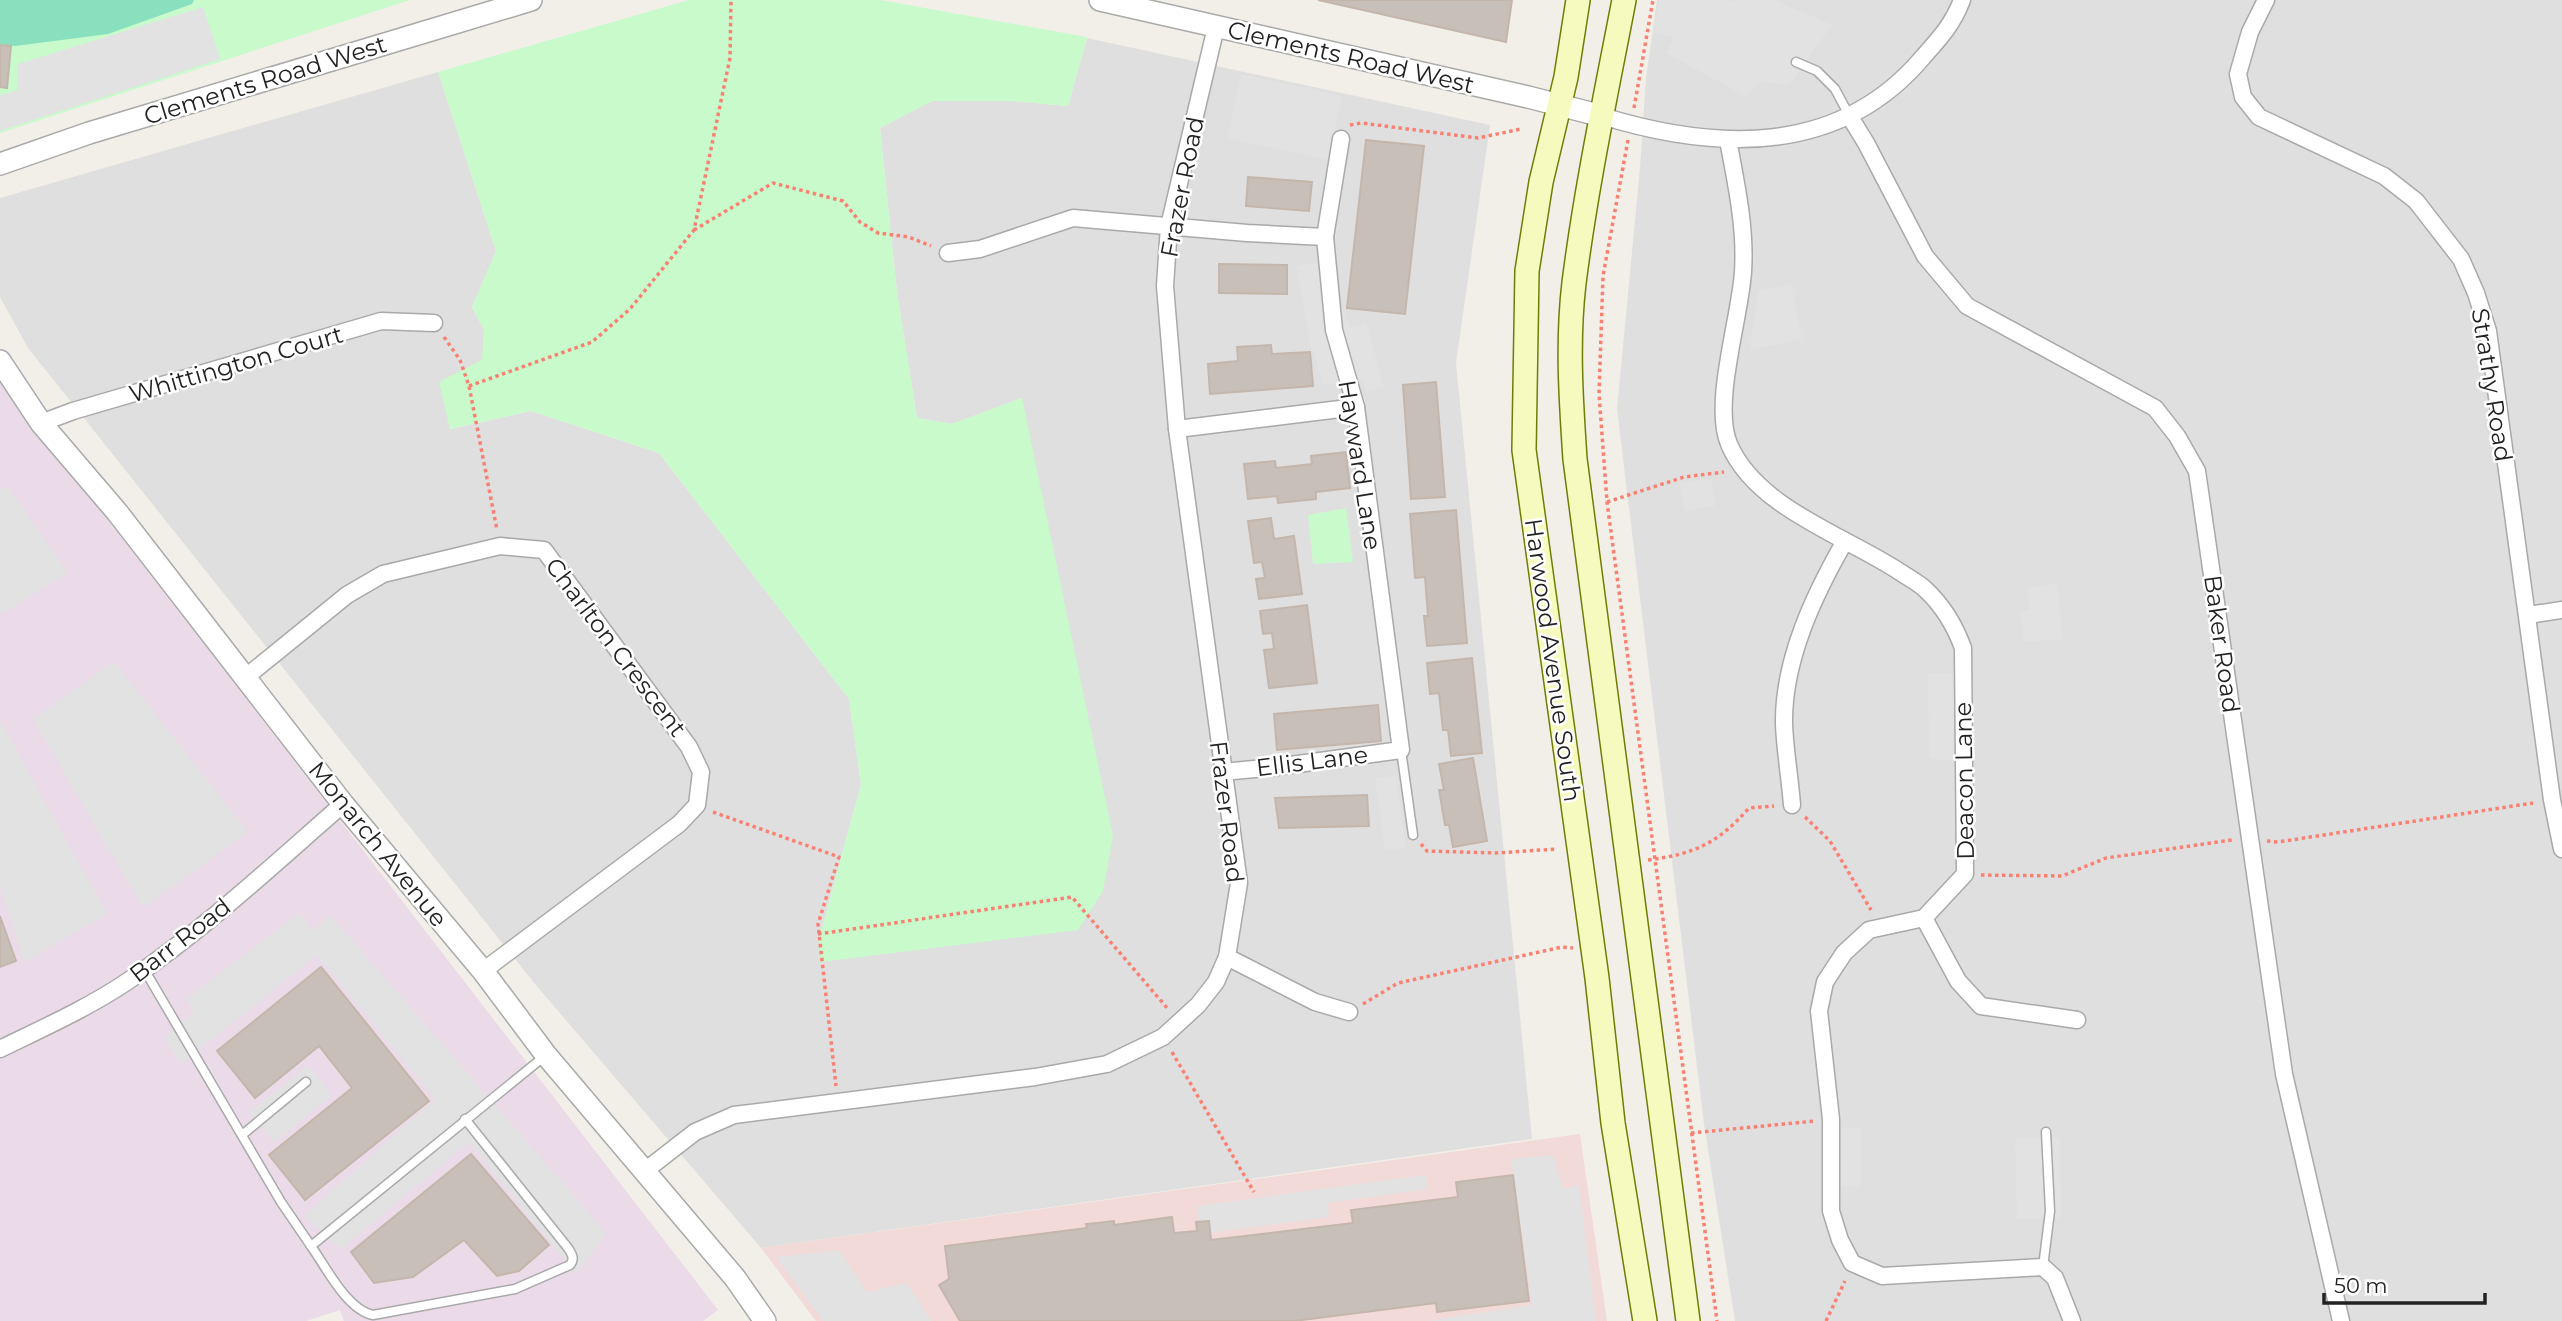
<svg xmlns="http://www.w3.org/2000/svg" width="2562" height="1321" font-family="Montserrat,sans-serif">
	<rect width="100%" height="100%" fill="#f2efe9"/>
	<g fill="#e0dfdf">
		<path d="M1657 0H2562V1321H1735L1704 1124 1617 409 1640 168 1646 78Z"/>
		<path d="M1087 38 1490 125 1456 363 1532 1139 761 1248 535 984 28 348 0 297V198L438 72 496 251 472 307 484 330 483 360 451 429 531 411 659 453 849 699 861 784 820 936 821 962 1022 398 952 424 917 418 897 292 880 128 932 101H1013L1068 106Z"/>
	</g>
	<path fill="#f2dad9" d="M1580 1134 1607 1321H816L761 1248Z"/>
	<path fill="#ebdbe8" d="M0 380 718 1310 703 1321H344L340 1310 306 1321H0Z"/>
	<g fill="#c8facc">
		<path d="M0 0H410L0 133Z"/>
		<path d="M689 0H880L1087 37 1068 106 1013 101H932L880 128 897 292 917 418 952 424 1022 398 1113 836 1103 891 1078 930 820 962V936L861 784 849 699 659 453 531 411 450 429 439 382 482 360 484 330 472 307 496 251 438 72Z"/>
		<path d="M1346 508 1353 562 1313 564 1308 515Z"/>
	</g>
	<path fill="#88e0be" d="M0 0H194L192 4 108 34 15 46 0 44Z"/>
	<g fill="#e2e2e2">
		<path d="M1659 0H1726L1733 2 1735 0H1774L1832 25 1789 85 1759 82 1747 97 1666 53 1674 37 1653 33Z"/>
		<path d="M203 7 220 59 0 131V95L17 90 18 64Z"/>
		<path d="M1241 74 1342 96 1328 160 1227 138Z"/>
		<path d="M1333 262 1339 300 1351 327 1366 322 1384 387 1367 391 1362 378 1323 385 1309 339 1296 265Z"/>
		<path d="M1791 284 1802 339 1750 350 1758 290Z"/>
		<path d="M1712 479 1715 506 1684 511 1679 482Z"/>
		<path d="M7 486 68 573 0 615V489Z"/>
		<path d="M2057 584 2063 639 2024 642 2020 611 2030 610 2026 588Z"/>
		<path d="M114 662 248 832 143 908 33 719Z"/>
		<path d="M1952 673 1954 760 1929 759 1928 674Z"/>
		<path d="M0 721 107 914 24 962 0 887Z"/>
		<path d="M1396 776 1406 848 1385 850 1375 778Z"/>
		<path d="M299 913 313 931 330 915 606 1233 576 1274 469 1142 341 1249 304 1216 435 1099 317 955 181 1064 164 1037 194 1013 187 999Z"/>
		<path d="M308 1065 332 1095 274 1143 249 1113Z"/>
		<path d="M1862 1127 1861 1187 1841 1186 1842 1128Z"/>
		<path d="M2015 1138H2060L2061 1219H2017Z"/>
		<path d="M1553 1155 1563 1189 1579 1185 1596 1321H1428L1532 1305 1511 1159Z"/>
		<path d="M1425 1175 1428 1189 1328 1203 1329 1217 1201 1234 1197 1206Z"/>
		<path d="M839 1250 867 1292 907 1283 931 1321H823L776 1257Z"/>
	</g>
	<g fill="#c7bfb8" stroke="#c4b6ab" stroke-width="2">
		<path d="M1318 0H1512L1506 42Z"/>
		<path d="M0 45 11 46 7 88 0 87Z"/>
		<path d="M1366 140 1424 146 1405 314 1347 308Z"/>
		<path d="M1248 177 1312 182 1309 211 1246 206Z"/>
		<path d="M1219 264 1287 265V294L1219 293Z"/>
		<path d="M1271 345 1272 354 1310 352 1313 386 1210 394 1208 364 1238 361 1237 347Z"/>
		<path d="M1436 382 1445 497 1411 499 1403 385Z"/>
		<path d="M1346 452 1350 488 1316 492V499L1278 503 1277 496 1248 499 1244 464 1275 461 1276 468 1312 464 1311 456Z"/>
		<path d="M1456 510 1467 643 1427 646 1424 616H1428L1425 577 1415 578 1410 514Z"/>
		<path d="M1271 518 1274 539 1294 536 1302 594 1259 599 1256 579 1265 578 1262 562 1254 563 1248 521Z"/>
		<path d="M1307 605 1317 683 1269 688 1264 650 1274 649 1272 633 1263 634 1260 611Z"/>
		<path d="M1472 658 1482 753 1451 756 1448 730H1443L1439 693 1430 694 1427 663Z"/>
		<path d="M1378 705 1381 741 1277 750 1274 714Z"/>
		<path d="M1473 758 1487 841 1453 847 1449 825H1445L1439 790H1444L1439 764Z"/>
		<path d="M1367 795 1369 826 1279 828 1275 798Z"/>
		<path d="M0 916 16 961 0 967Z"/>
		<path d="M321 967 429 1101 305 1200 269 1155 352 1088 319 1046 255 1098 217 1051Z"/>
		<path d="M471 1154 549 1245 519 1271 497 1276 464 1240 413 1277 374 1283 351 1252Z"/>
		<path d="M1513 1175 1529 1301 1437 1312 1436 1303 1294 1321H960L939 1285 949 1279 945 1246 1087 1228 1086 1224 1114 1221V1225L1172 1217 1174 1233 1197 1231 1196 1222 1209 1221 1211 1240 1353 1223 1351 1210 1458 1197 1456 1182Z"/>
	</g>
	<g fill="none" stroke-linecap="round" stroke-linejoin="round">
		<defs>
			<g id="service">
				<path d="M1796 62 1817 71 1835 89 1850 117"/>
				<path d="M1401 750 1413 835"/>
				<path d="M144 969 281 1202 311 1246 546 1055"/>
				<path d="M242 1135 306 1082"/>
				<path d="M311 1246C326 1267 347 1310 373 1315L515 1289 570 1265C575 1259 572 1254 568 1248L465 1119"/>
				<path d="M2043 1267 2050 1211 2046 1132"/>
			</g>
			<g id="minor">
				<path d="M2266 0 2250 32 2238 74 2243 97 2259 117 2384 176 2416 201 2461 259 2476 293 2488 331 2552 800 2562 849"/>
				<path d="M1602 116C1716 151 1839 157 1923 57 1940 38 1953 24 1962 0"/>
				<path d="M1850 117 1866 143 1925 256 1967 306 2155 408 2177 436 2197 471 2284 1074 2341 1321"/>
				<path d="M1728 140C1736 183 1746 228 1743 272 1740 318 1712 404 1729 444 1756 508 1846 536 1900 572 1909 578 1919 583 1926 590 1944 607 1955 626 1963 648L1965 874 1924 918 1869 930 1844 953 1825 982 1819 1011 1831 1119V1211L1840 1240 1852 1263 1882 1276 2043 1267 2055 1278 2072 1321"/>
				<path d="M948 253 980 249 1073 218 1247 233 1325 237"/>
				<path d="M41 423 73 411 381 321 434 323"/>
				<path d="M1177 429 1356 407"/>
				<path d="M2528 615 2562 610"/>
				<path d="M246 677 347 595 383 574 500 546 544 550 689 747 701 772 697 805 679 824 483 971"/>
				<path d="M1222 772 1276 767 1401 750 1356 407 1334 330 1325 237 1341 139"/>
				<path d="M1792 805C1790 778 1785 751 1784 724 1783 660 1814 595 1845 541"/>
				<path d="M1924 918 1958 981 1981 1006 2077 1020"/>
				<path d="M1227 957 1315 1002 1349 1012"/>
				<path d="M0 1049C43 1028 88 1008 128 981 205 929 273 865 343 804"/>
				<path d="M646 1170 695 1132 734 1115 1035 1077 1107 1064 1163 1037 1198 1005 1216 982 1227 957 1239 883 1177 429 1165 286 1169 226 1216 27"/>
			</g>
			<g id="tertiary">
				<path d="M1100 0 1528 97 1602 116"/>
				<path d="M0 164 89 133 531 0"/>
				<path d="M0 361 41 423 117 512 343 804 483 971 546 1055 735 1278 765 1321"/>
			</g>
			<g id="secondary">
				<path d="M1578 0 1566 77 1541 182 1527 271 1524 450 1597 978 1613 1123 1645 1321"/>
				<path d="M1624 0C1606 94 1586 188 1574 283 1567 342 1571 400 1575 459L1688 1321"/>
			</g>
		</defs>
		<use href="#service" stroke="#a9a9a9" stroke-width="11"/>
		<use href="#minor" stroke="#a9a9a9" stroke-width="19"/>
		<use href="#tertiary" stroke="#a9a9a9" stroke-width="24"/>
		<use href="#secondary" stroke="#707d05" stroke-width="26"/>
		<g stroke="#fa8072" stroke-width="3.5" stroke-dasharray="3.5 3.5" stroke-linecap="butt">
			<path d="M1634 108 1653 0"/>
			<path d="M1350 125 1361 123 1478 138 1521 129"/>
			<path d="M1628 140 1603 276 1599 394 1607 502 1717 1321"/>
			<path d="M694 230 773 183 843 201 860 222 878 233 909 237 931 246"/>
			<path d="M444 337 460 360 469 386 497 530"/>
			<path d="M469 386 592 342 630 309 694 230 730 58 731 0"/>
			<path d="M1607 502 1684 477 1724 472"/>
			<path d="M713 812 839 857 818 924 836 1086"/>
			<path d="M1805 817 1830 841 1871 910"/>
			<path d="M2267 841 2278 842 2533 803"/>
			<path d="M1421 844 1427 851 1496 853 1557 849"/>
			<path d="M1648 860C1695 854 1718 843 1749 808L1774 806"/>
			<path d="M1981 875 2062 876 2106 858 2232 840"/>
			<path d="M818 934 1072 897 1168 1009"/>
			<path d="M1363 1004 1398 983 1562 947 1573 948"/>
			<path d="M1172 1052 1254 1192"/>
			<path d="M1691 1133 1815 1121"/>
			<path d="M1826 1321 1845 1281"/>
		</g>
		<use href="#service" stroke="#fff" stroke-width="8"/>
		<use href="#minor" stroke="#fff" stroke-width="16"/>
		<use href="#tertiary" stroke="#fff" stroke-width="21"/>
		<use href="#secondary" stroke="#f7fabf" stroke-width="23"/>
	</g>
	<g text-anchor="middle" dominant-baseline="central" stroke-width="5" stroke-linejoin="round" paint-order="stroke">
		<g font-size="24" fill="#222" stroke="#fff">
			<text transform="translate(1351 57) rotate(13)">Clements Road West</text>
			<text transform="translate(265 80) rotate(-17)">Clements Road West</text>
			<text transform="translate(1182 187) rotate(-79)">Frazer Road</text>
			<text transform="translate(236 364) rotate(-16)">Whittington Court</text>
			<text transform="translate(2492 385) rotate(81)">Strathy Road</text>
			<text transform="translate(1360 465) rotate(81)">Hayward Lane</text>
			<text transform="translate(2222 644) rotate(82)">Baker Road</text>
			<text transform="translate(616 647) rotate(53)">Charlton Crescent</text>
			<text transform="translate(1553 660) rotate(82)">Harwood Avenue South</text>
			<text transform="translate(1312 761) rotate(-7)">Ellis Lane</text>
			<text transform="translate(1964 781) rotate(-91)">Deacon Lane</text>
			<text transform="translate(1227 812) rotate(83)">Frazer Road</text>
			<text transform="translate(378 844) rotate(51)">Monarch Avenue</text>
			<text transform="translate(180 940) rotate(-38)">Barr Road</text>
		</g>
	</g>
	<path d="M2324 1293v10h161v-10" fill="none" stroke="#222222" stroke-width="3.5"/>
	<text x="2334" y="1293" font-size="21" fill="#222222" stroke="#ffffff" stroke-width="5" paint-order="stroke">50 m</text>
</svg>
